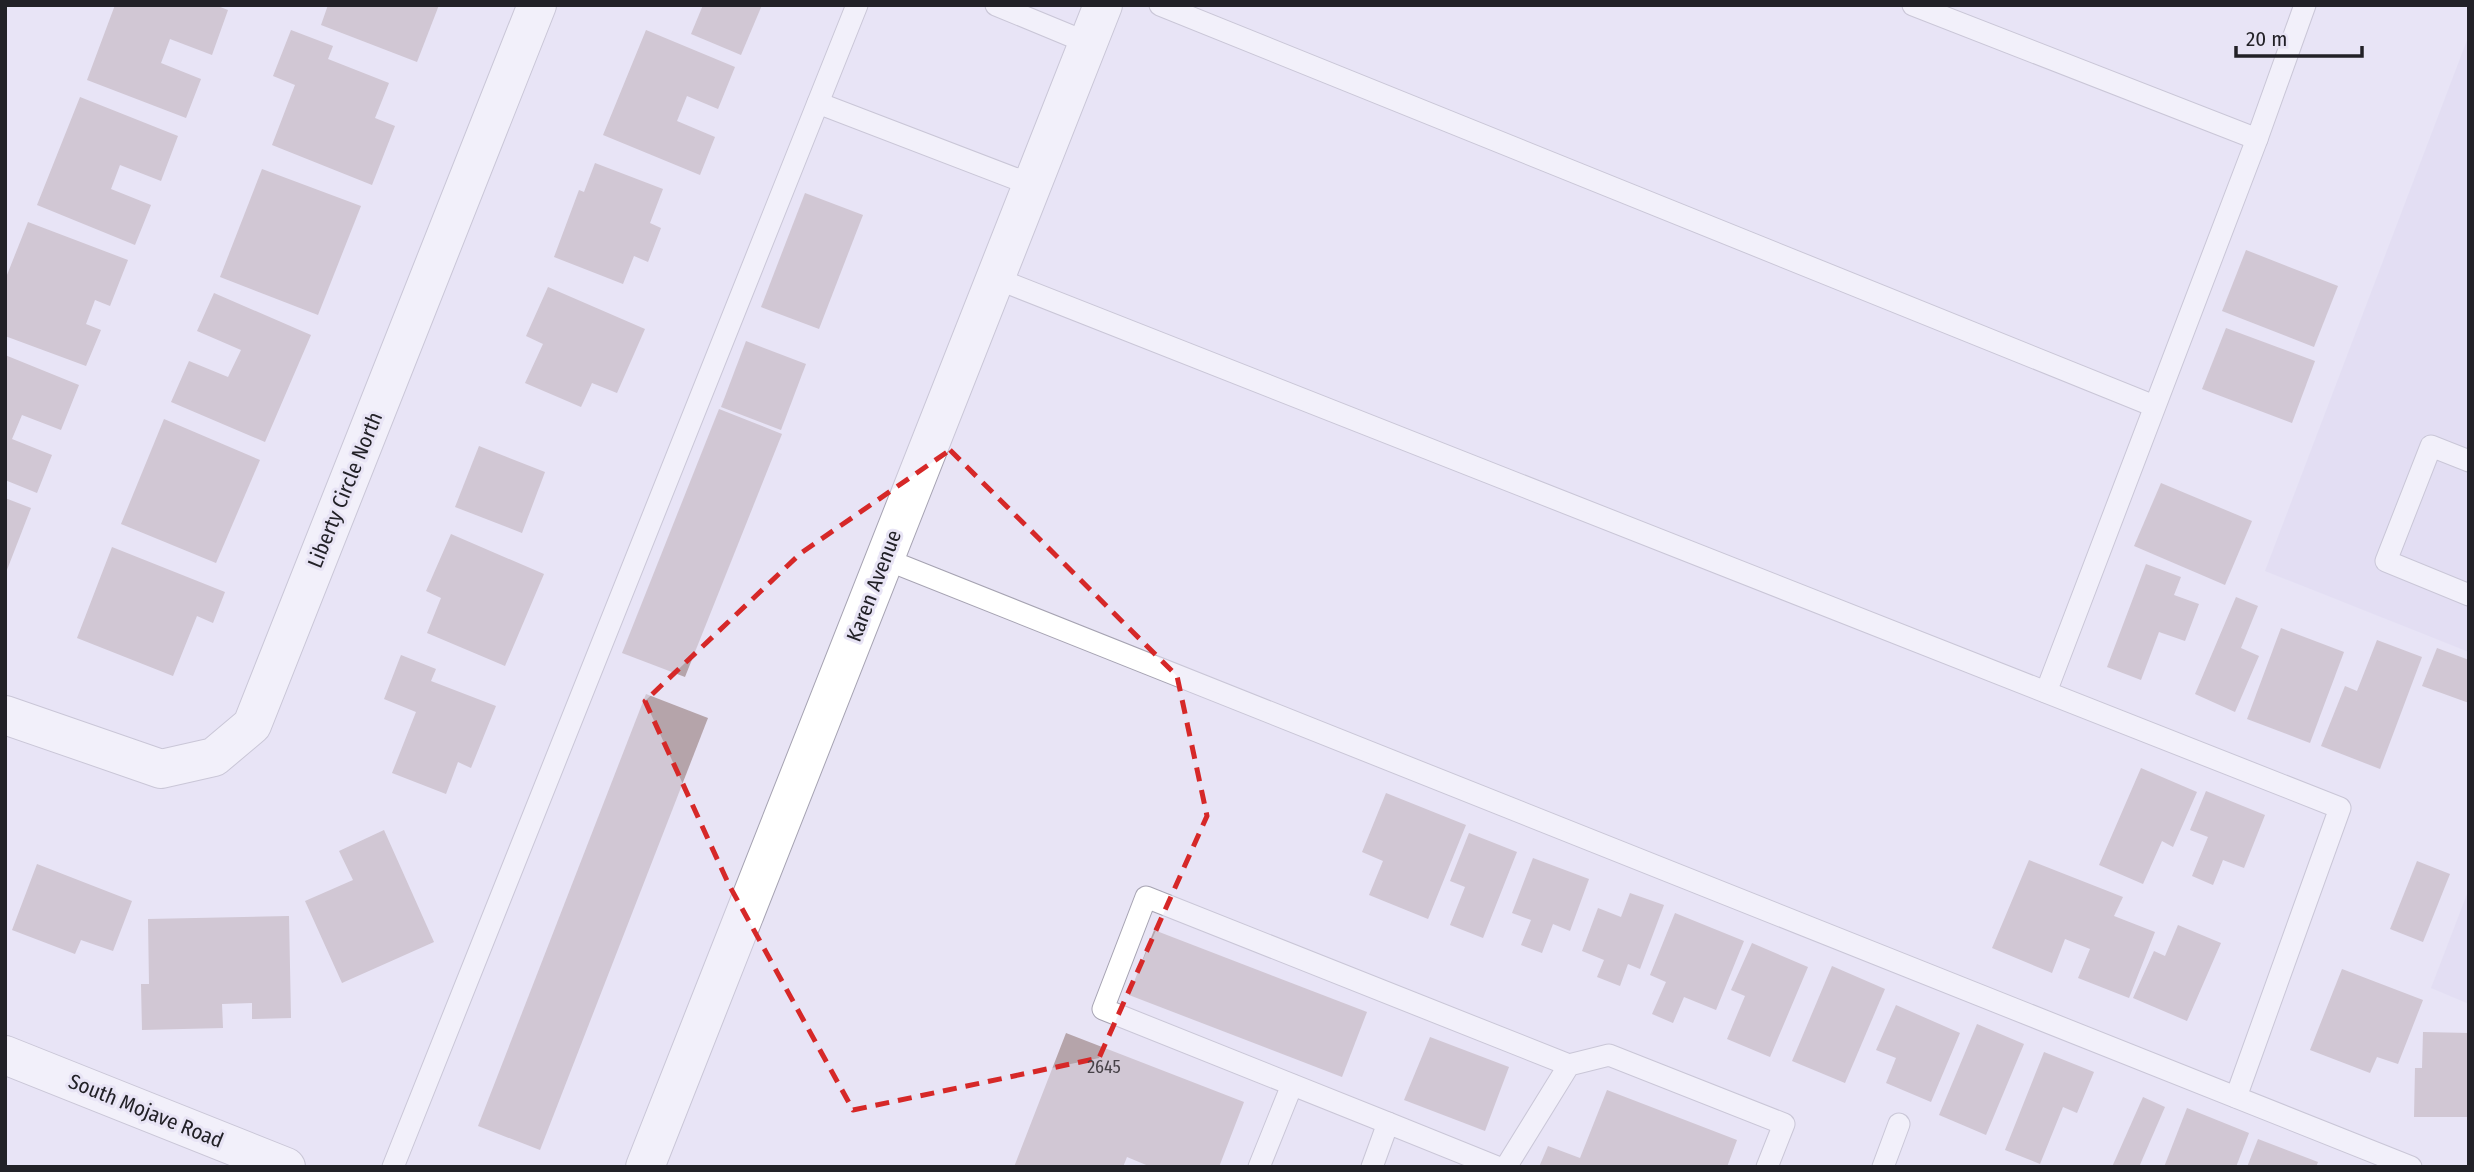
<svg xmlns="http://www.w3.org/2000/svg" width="2474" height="1172" font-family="'Fira Sans Condensed',sans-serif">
	<rect width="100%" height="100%" fill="#e8e4f5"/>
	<g fill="#ddd8f0">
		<path d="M2469 35V652L2265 571Z"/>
		<path d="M2469 889V1004L2431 988Z"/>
	</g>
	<g fill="#b5a4aa">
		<path d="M115 5H215L228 10 212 55 170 39 161 63 201 79 186 118 87 80Z"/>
		<path d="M328 5H439L417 62 321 25Z"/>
		<path d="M703 5H762L741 55 691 34Z"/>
		<path d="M291 30 333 46 328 59 389 83 375 118 395 126 372 185 272 145 295 85 273 76Z"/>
		<path d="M646 30 735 67 718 109 687 96 677 121 715 137 700 175 603 135Z"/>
		<path d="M80 97 178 136 161 181 120 165 111 189 151 205 135 245 37 205Z"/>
		<path d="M595 163 663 189 650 223 661 228 648 262 634 256 623 284 554 257 579 190 584 192Z"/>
		<path d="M262 169 361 206 318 315 220 277Z"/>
		<path d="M805 193 863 215 819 329 761 307Z"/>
		<path d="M28 222 128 260 110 306 95 300 86 324 101 330 86 366 5 336V280Z"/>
		<path d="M2246 250 2338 286 2314 347 2222 311Z"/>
		<path d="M548 287 645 329 617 393 592 383 581 407 525 383 543 344 526 336Z"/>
		<path d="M214 293 311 335 265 442 171 402 189 361 228 377 241 350 197 331Z"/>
		<path d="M2226 328 2315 361 2292 423 2202 389Z"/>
		<path d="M746 341 806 364 781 430 721 407Z"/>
		<path d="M5 355 79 385 61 430 22 415 12 439 52 455 37 493 5 480Z"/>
		<path d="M719 409 782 434 685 677 622 653Z"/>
		<path d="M164 419 260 460 216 563 121 524Z"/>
		<path d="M479 446 545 472 522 533 455 507Z"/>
		<path d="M2161 483 2252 521 2225 585 2134 546Z"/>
		<path d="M5 498 31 508 5 575Z"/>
		<path d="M451 534 544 574 505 666 427 633 441 598 426 591Z"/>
		<path d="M112 547 225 592 213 623 197 616 173 676 77 638Z"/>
		<path d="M2146 564 2181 577 2174 595 2199 604 2185 641 2159 632 2141 680 2107 667Z"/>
		<path d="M2236 597 2258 606 2241 648 2259 656 2235 712 2195 694Z"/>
		<path d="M2281 628 2344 652 2310 743 2247 719Z"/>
		<path d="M2377 640 2422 657 2380 769 2321 746 2345 686 2357 691Z"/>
		<path d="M2437 648 2469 660V703L2422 686Z"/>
		<path d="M401 655 436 669 431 681 496 706 471 768 458 762 446 794 392 773 416 712 384 699Z"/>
		<path d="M646 694 708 718 540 1150 478 1126Z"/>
		<path d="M2141 768 2197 792 2173 847 2162 841 2143 884 2099 865Z"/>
		<path d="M2206 791 2265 815 2244 868 2223 860 2213 885 2192 876 2208 837 2190 830Z"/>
		<path d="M1386 793 1466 825 1428 919 1369 895 1383 861 1362 852Z"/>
		<path d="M384 830 434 942 342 983 305 901 353 880 339 851Z"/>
		<path d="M1469 833 1517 852 1483 938 1450 925 1465 887 1450 881Z"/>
		<path d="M1533 858 1589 879 1570 931 1553 924 1542 953 1521 945 1531 920 1512 913Z"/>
		<path d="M2029 860 2123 897 2114 916 2155 932 2129 998 2078 978 2090 949 2065 939 2052 973 1992 948Z"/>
		<path d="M2417 861 2450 874 2423 942 2390 929Z"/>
		<path d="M37 864 132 901 113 951 81 940 75 954 12 930Z"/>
		<path d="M1630 893 1664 905 1640 969 1628 964 1620 986 1597 977 1604 960 1582 951 1598 908 1621 917Z"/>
		<path d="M1675 913 1744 941 1716 1010 1684 997 1673 1023 1652 1014 1666 982 1650 975Z"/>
		<path d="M289 916 291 1018 252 1019V1003L222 1004 223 1028 142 1030 141 984H149L148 919Z"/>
		<path d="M2178 925 2221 943 2187 1021 2133 998 2154 951 2165 956Z"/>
		<path d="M1154 930 1367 1012 1342 1077 1129 995Z"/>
		<path d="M1752 943 1808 967 1770 1057 1727 1039 1745 996 1731 990Z"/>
		<path d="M1832 966 1885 989 1845 1083 1792 1061Z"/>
		<path d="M2342 969 2423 1000 2398 1064 2377 1057 2370 1073 2310 1050Z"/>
		<path d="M1896 1005 1960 1033 1931 1102 1886 1083 1896 1058 1876 1050Z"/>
		<path d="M1977 1024 2024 1044 1986 1135 1939 1115Z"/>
		<path d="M2423 1032 2469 1033V1117H2414L2415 1068H2422Z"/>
		<path d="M1066 1033 1244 1102 1219 1167H1151L1127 1157 1123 1167H1014Z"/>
		<path d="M1430 1037 1509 1067 1485 1131 1404 1100Z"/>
		<path d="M2044 1052 2094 1072 2077 1113 2063 1107 2040 1164 2005 1150Z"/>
		<path d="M1607 1090 1737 1140 1727 1167H1539L1548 1146 1580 1158Z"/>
		<path d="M2143 1097 2165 1107 2139 1167H2112Z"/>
		<path d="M2187 1108 2249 1133 2236 1167H2164Z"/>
		<path d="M2258 1139 2318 1162 2316 1167H2247Z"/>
	</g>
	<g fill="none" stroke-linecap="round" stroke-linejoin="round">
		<defs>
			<g id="lane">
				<path d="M996 5 1088 43"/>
				<path d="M1160 5 2154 406"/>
				<path d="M1913 5 2257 139"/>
				<path d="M818 103 1032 185"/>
				<path d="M995 278 2340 808 2236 1097"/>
				<path d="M2469 461 2431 446 2386 561 2469 595"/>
				<path d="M885 559 2411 1167"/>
				<path d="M2046 692 2257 139 2305 5"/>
				<path d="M1388 1123 1103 1009 1146 897 1569 1065"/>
				<path d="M393 1167 857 5"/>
				<path d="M1259 1167 1292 1085"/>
				<path d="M1372 1167 1388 1123 1497 1167"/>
				<path d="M1506 1167 1569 1065 1609 1055 1784 1124 1767 1167"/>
				<path d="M1883 1167 1899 1124"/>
			</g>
			<path id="street" d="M5 715 161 769 214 757 252 725 537 5"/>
			<g id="secondary">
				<path d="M5 1055 286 1167"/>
				<path d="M645 1167 1103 5"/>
			</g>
		</defs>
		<use href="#lane" stroke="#a6a3b2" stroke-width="23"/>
		<use href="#street" stroke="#a6a3b2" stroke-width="40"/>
		<use href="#secondary" stroke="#a6a3b2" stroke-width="40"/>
		<use href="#lane" stroke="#fff" stroke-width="21"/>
		<use href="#street" stroke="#fff" stroke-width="38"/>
		<use href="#secondary" stroke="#fff" stroke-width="38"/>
	</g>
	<path d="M0 0H2474V1172H0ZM950 450 1177 676 1207 816 1099 1058 853 1110 729 885 645 701 801 553Z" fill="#e8e4f5" fill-opacity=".55" fill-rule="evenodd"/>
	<path fill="none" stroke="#d62828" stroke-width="5" stroke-dasharray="14 9" stroke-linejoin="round" d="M950 450 1177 676 1207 816 1099 1058 853 1110 729 885 645 701 801 553Z"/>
	<g text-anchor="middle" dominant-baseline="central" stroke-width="6" stroke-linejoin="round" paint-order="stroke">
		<g font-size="18" fill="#474248">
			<text x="1104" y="1067">2645</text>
		</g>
		<g font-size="21" fill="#222127" stroke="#e8e4f5">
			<text transform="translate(345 490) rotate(-68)">Liberty Circle North</text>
			<text transform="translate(874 586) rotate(-69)">Karen Avenue</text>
			<text transform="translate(146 1111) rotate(22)">South Mojave Road</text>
		</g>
	</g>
	<rect width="2474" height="1172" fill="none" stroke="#222127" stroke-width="14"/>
	<path d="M2236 46v10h126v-10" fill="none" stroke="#222127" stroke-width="3.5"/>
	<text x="2246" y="46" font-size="21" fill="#222127" stroke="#e8e4f5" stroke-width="5" paint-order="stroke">20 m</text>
</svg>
